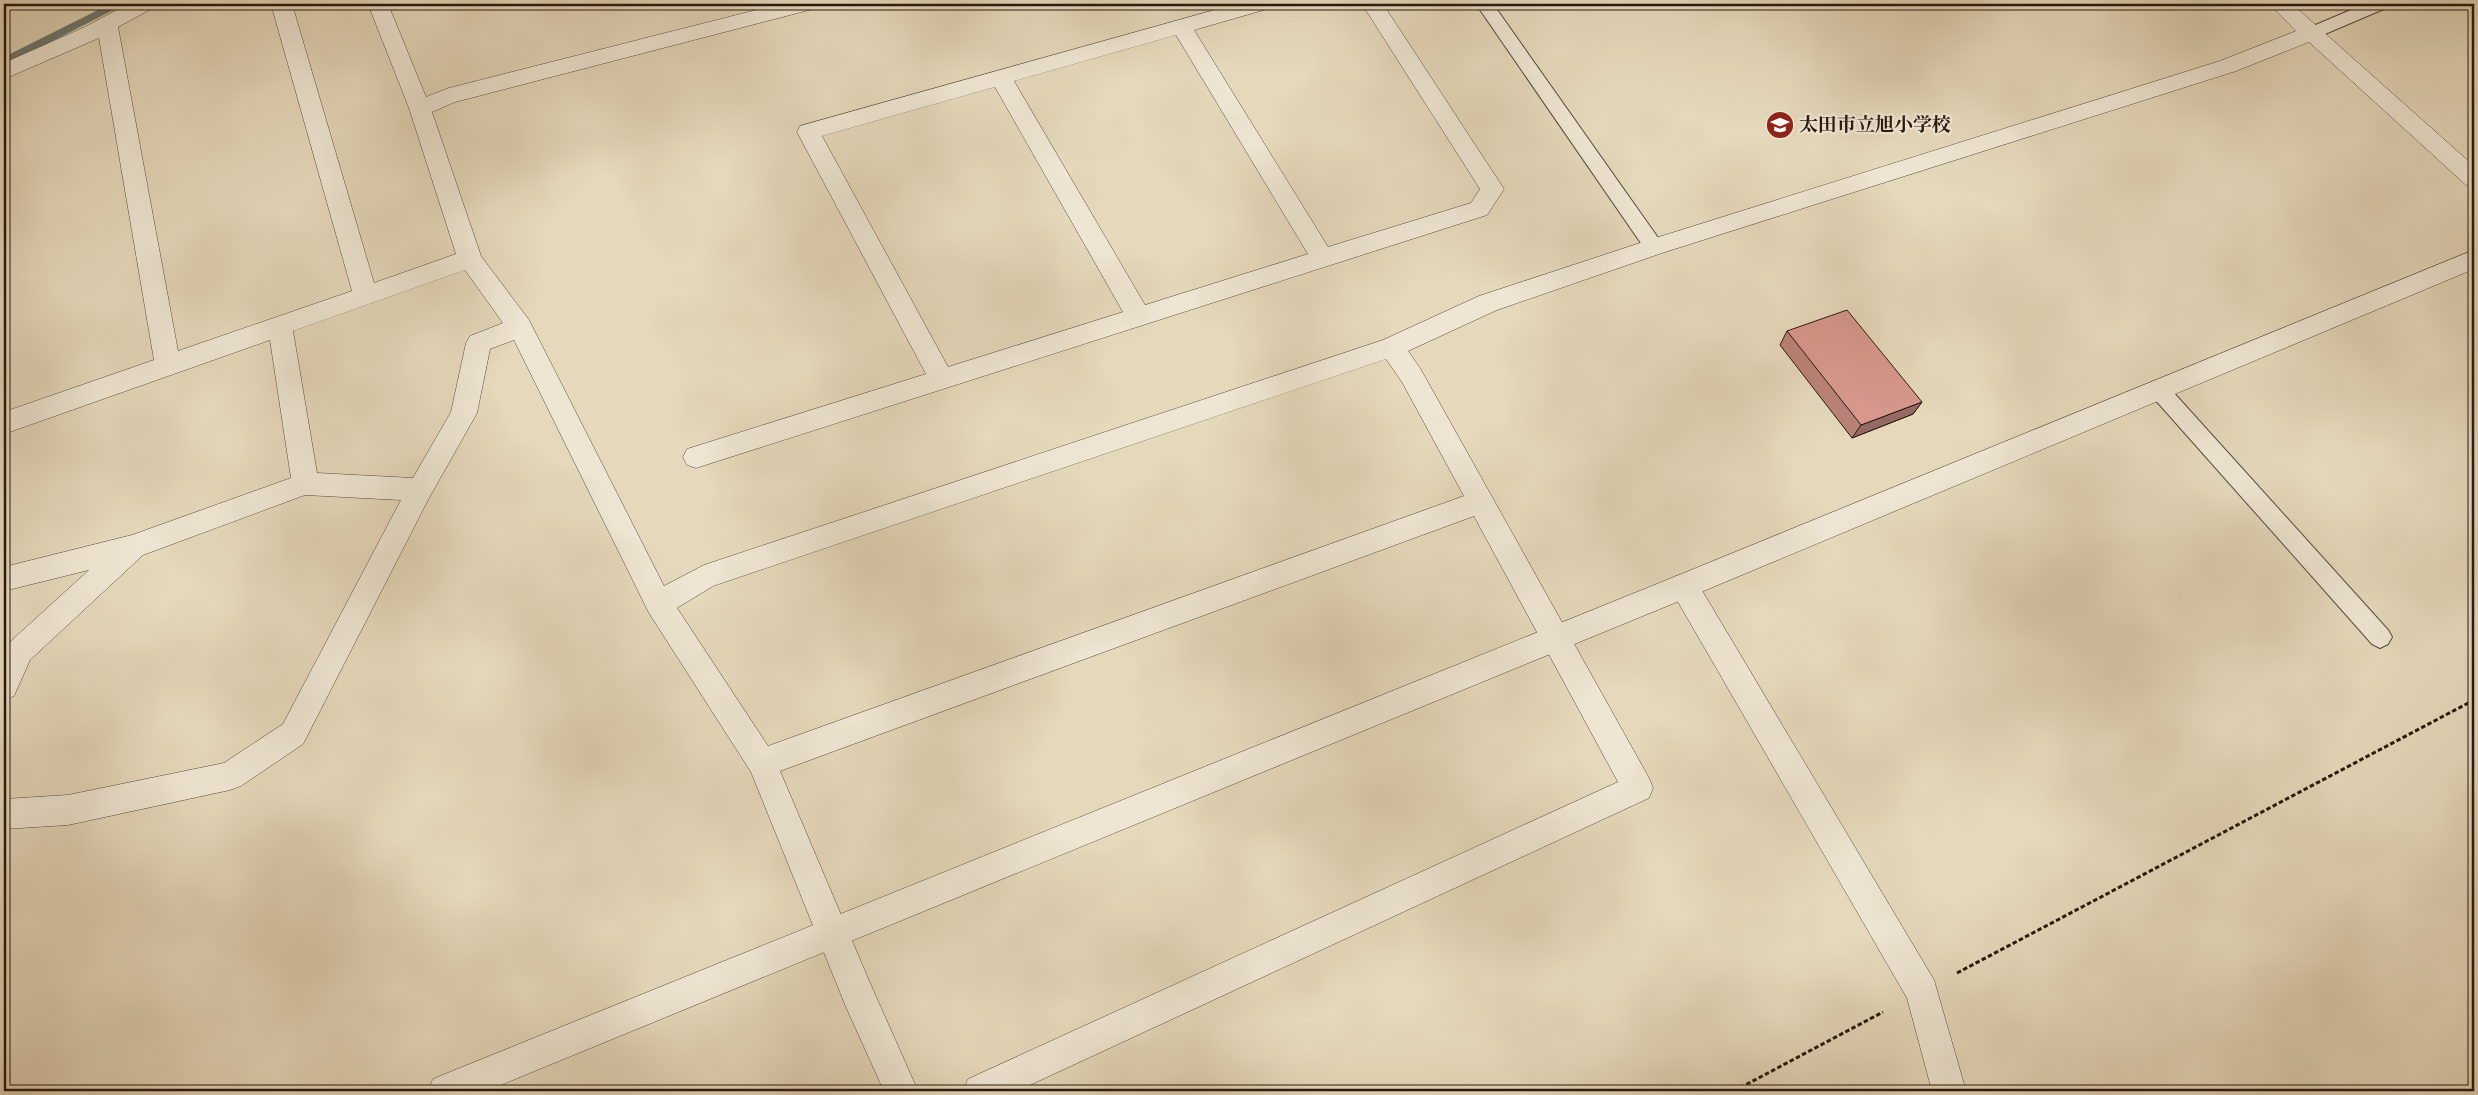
<svg xmlns="http://www.w3.org/2000/svg" width="2478" height="1095" font-family="'IM FELL DW Pica','Noto Serif JP',serif">
	<rect width="100%" height="100%" fill="#e5d8bb"/>
	<filter id="stains"><feTurbulence type="fractalNoise" baseFrequency=".004" numOctaves="4"/><feColorMatrix values="0 0 0 0 .2 0 0 0 0 .09 0 0 0 0 .02 0 0 0 .5 -.17"/></filter>
	<radialGradient id="worn" r=".72"><stop offset=".6" stop-color="#630" stop-opacity="0"/><stop offset="1" stop-color="#630" stop-opacity=".3"/></radialGradient>
	<g fill="none" stroke-linecap="round" stroke-linejoin="round">
		<path fill="#6a7974" fill-rule="evenodd" d="M110 4H125L4 66V57Z"/>
		<defs>
			<g id="service">
				<path d="M1476 4H1493L1661 242 1664 247 1661 252 1654 254 1647 252Z"/>
				<path d="M2365 4H2389L2386 8 2318 37 2312 39 2306 37 2303 33 2306 29Z"/>
				<path d="M2158 381 2165 383 2388 630 2392 637 2388 644 2380 648 2372 644 2151 395 2148 389 2151 383Z"/>
			</g>
			<g id="minor">
				<path d="M128 4H155L151 9 118 27 178 351 352 291 271 4H292L374 283 456 254 409 108 368 4H388L426 97 449 88 780 4H816L813 9 455 102 432 112 481 256 529 320 664 586 704 565 1383 340 1479 296 1646 241 2220 61 2296 31 2269 4H2292L2474 166V187L2466 185 2309 42 2236 71 1662 253 1497 310 1408 351 1420 368 1649 778 1653 788 1649 798 1017 1091H963L968 1079 1618 782 1474 516 780 771 870 983 918 1091H884L846 1007 751 772 649 613 514 340 490 349 477 413 429 498 303 744 241 786 230 790 68 825 4 829V799L68 795 224 763 283 724 401 500 305 495 143 555 30 660 14 696 4 700V655L10 642 89 570 4 591V567L132 535 291 478 270 340 4 434V412L154 360 99 38 4 79V63L85 27ZM465 270 503 323 470 336 466 343 451 412 413 478 317 473 293 331ZM1386 359 1402 382 1464 496 768 746 677 608 713 586Z"/>
				<path d="M1236 4H1271L1267 9 1194 30 1328 247 1471 203 1480 189 1362 4H1383L1500 183 1504 189 1487 215 696 468 687 465 683 457 687 449 926 374 797 132 800 126ZM1176 35 1308 254 1145 305 1014 81ZM995 87 1123 312 948 367 822 136Z"/>
				<path d="M1684 574 1694 577 1934 980 1966 1091H1932L1907 998 1674 595 1670 586 1674 577Z"/>
			</g>
			<path id="tertiary" d="M2474 250V269L1694 595 486 1091H428L433 1079 445 1074 1674 577Z"/>
		</defs>
		<use href="#service" stroke="#56493b" stroke-width="2"/>
		<use href="#minor" stroke="#56493b" stroke-width="1"/>
		<use href="#tertiary" stroke="#56493b" stroke-width="1"/>
		<g stroke="#261910" stroke-width="3" stroke-dasharray="4.5 2.5" stroke-linecap="butt">
			<path d="M1957 973 2474 700"/>
			<path d="M1734 1091 1883 1012"/>
		</g>
		<use href="#service" fill="#eee6d3" fill-rule="evenodd"/>
		<use href="#minor" fill="#eee6d3" fill-rule="evenodd"/>
		<use href="#tertiary" fill="#eee6d3" fill-rule="evenodd"/>
	</g>
	<path fill="#b98278" stroke="#261910" d="M1787 331 1922 402 1913 414 1852 438 1780 345Z"/>
	<path fill="#966a62" stroke="#261910" d="M1922 402 1913 414 1852 438 1861 425Z"/>
	<path fill="#d7978c" stroke="#261910" d="M1847 310 1922 402 1861 425 1787 331Z"/>
	<defs>
		<symbol id="school-disc" viewBox="-11 -11 22 22"><circle r="9.5" fill="#8f2418" stroke="#eee6d3"/><path d="M0-5L7-2L0 1L-7-2ZM-4 1L0 2.5L4 1V4Q0 6-4 4Z" fill="#fff"/></symbol>
	</defs>
	<g fill-rule="evenodd">
		<use href="#school-disc" x="1764" y="109" width="32" height="32"/>
	</g>
	<g text-anchor="middle" dominant-baseline="central" stroke-width="4.5" stroke-linejoin="round" paint-order="stroke">
		<g font-size="19" font-weight="bold" fill="#261910" stroke="#eee6d3" text-anchor="start">
			<text x="1799" y="125">太田市立旭小学校</text>
		</g>
	</g>
	<rect width="2478" height="1095" fill="none" stroke="#e5d8bb" stroke-width="20"/>
	<rect x="5" y="5" width="2468" height="1085" fill="none" stroke="#261910" stroke-width="2.5"/>
	<rect x="10" y="10" width="2458" height="1075" fill="none" stroke="#261910"/>
	<rect width="100%" height="100%" filter="url(#stains)"/>
	<rect width="100%" height="100%" fill="url(#worn)"/>
</svg>
